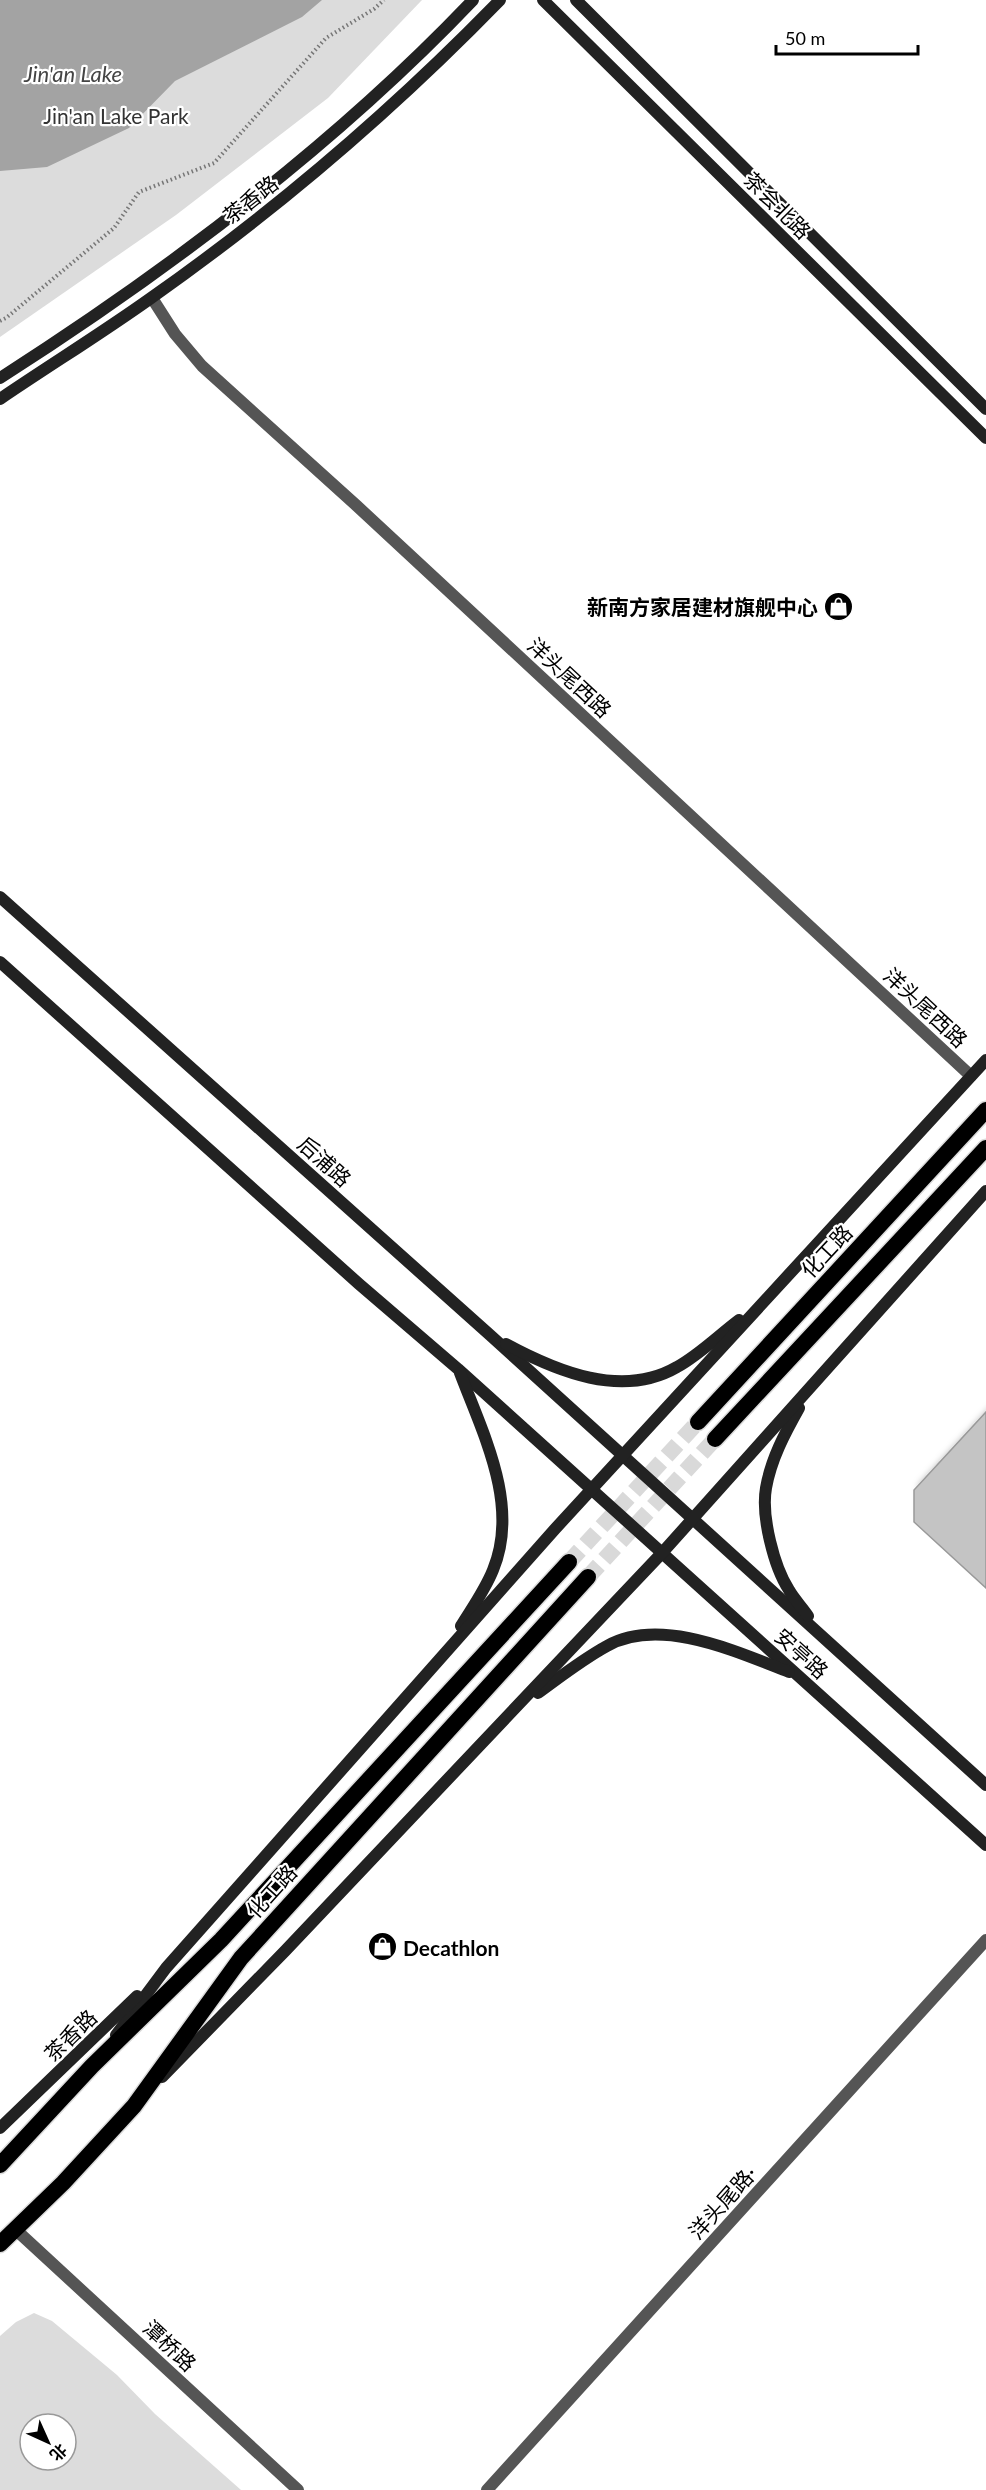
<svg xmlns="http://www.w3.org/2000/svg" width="986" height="2490" font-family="Lato,'Noto Sans SC',sans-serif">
	<defs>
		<filter id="shadow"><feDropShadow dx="5.5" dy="-5.5" stdDeviation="3" flood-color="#0004"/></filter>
	</defs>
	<rect width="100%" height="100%" fill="#fff"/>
	<g fill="#dcdcdc" fill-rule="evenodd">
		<path d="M0 0H422L328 98 176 215 0 337Z"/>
		<path d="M34 2313 52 2321 117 2375 155 2414 241 2490H0V2336L16 2322ZM30 2424H66V2460H30Z"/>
	</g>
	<path fill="#a3a3a3" d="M0 0H322L302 17 175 81 129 128 47 167 0 171Z"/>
	<path fill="#c4c4c4" stroke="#999" stroke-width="1.5" filter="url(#shadow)" d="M986 1412V1588L914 1522V1490Z"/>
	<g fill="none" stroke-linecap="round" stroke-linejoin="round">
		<g stroke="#d9d9d9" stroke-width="16" stroke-dasharray="16 8" stroke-linecap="butt">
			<path d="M569 1562 698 1422"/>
			<path d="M588 1577 715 1439"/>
		</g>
		<defs>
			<g id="trunk">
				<path d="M698 1422 986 1110"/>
				<path d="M715 1439 986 1148"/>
				<path d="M0 2165 92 2066 221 1940 569 1562"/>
				<path d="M0 2244 63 2183 134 2106 241 1958 588 1577"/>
			</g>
		</defs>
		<use href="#trunk" stroke="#dbdbdb" stroke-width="19"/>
		<path stroke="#777" stroke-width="4" stroke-dasharray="1.5 3" stroke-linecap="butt" d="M0 321 6 318 114 228 139 192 214 163 326 38 374 9 384 0"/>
		<g stroke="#555" stroke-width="12">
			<path d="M152 298 175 334 202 366 357 506 971 1076"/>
			<path d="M15 2229 298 2490"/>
			<path d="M487 2490 986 1940"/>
		</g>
		<g stroke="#222" stroke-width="12">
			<path d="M543 0 986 438"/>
			<path d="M576 0 986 409"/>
			<path d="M0 378C169 270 334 146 473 0"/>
			<path d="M0 399C50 365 102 333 151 298 276 210 393 110 500 0"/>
			<path d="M0 897 490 1335 986 1785"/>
			<path d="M0 962 359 1284 458 1369 986 1845"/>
			<path d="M506 1344C556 1371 622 1399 677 1367 699 1355 719 1335 739 1320"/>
			<path d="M460 1373C483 1434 520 1505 493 1570 485 1590 472 1608 461 1626"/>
			<path d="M799 1408C785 1433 771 1459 766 1488 761 1516 774 1567 789 1590 794 1599 802 1607 808 1616"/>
			<path d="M538 1693C560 1677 583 1659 607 1646 660 1616 737 1652 789 1672"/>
			<path d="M116 2035 166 1968 555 1529 986 1060"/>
			<path d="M162 2077 285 1951 662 1553 986 1191"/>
			<path d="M0 2128 137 1996"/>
		</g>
		<use href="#trunk" stroke="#000" stroke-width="16"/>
	</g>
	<defs>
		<symbol id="shop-disc" viewBox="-11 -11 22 22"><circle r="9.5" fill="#000" stroke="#fff"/><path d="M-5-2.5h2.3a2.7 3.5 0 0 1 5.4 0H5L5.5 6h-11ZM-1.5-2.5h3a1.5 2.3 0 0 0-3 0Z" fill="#fff"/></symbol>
	</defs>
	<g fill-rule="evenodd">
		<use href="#shop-disc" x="822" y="590" width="33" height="33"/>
		<use href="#shop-disc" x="366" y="1930" width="33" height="33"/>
	</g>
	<g text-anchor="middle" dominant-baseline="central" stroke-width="4.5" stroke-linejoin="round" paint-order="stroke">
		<g font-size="21" fill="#333" stroke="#fff">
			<text x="116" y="115">Jin'an Lake Park</text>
		</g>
		<g font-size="21" fill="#000" stroke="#fff">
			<text transform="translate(250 199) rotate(-38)">茶香路</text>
			<text transform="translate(778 205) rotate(45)">茶会北路</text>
			<text transform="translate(570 677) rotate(43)">洋头尾西路</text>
			<text transform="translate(926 1007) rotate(43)">洋头尾西路</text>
			<text transform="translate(325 1161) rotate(42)">后浦路</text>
			<text transform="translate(826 1251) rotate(-47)">化工路</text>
			<text transform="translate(802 1653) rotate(42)">安亭路</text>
			<text transform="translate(271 1891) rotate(-48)">化工路</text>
			<text transform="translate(70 2035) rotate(-44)">茶香路</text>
			<text transform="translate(722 2202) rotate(-48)">洋头尾路·</text>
			<text transform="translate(170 2345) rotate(43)">潭桥路</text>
		</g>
		<g font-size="21" font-weight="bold" fill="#000" stroke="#fff" text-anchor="end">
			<text x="818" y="606">新南方家居建材旗舰中心</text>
			<text x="403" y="1947" text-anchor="start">Decathlon</text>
		</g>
		<g font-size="22" font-style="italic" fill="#444" stroke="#fff">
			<text x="73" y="73">Jin'an Lake</text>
		</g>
	</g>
	<g transform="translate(48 2442) rotate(135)"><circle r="28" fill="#ffffff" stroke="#999999" stroke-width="1.5"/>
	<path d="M0-4.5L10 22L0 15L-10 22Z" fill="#000000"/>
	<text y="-9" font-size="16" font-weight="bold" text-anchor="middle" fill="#000000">北</text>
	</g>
	<path d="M776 45v9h142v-9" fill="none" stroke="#000000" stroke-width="3"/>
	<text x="785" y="45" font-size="18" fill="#000000" stroke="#ffffff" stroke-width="4.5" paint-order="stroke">50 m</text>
</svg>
